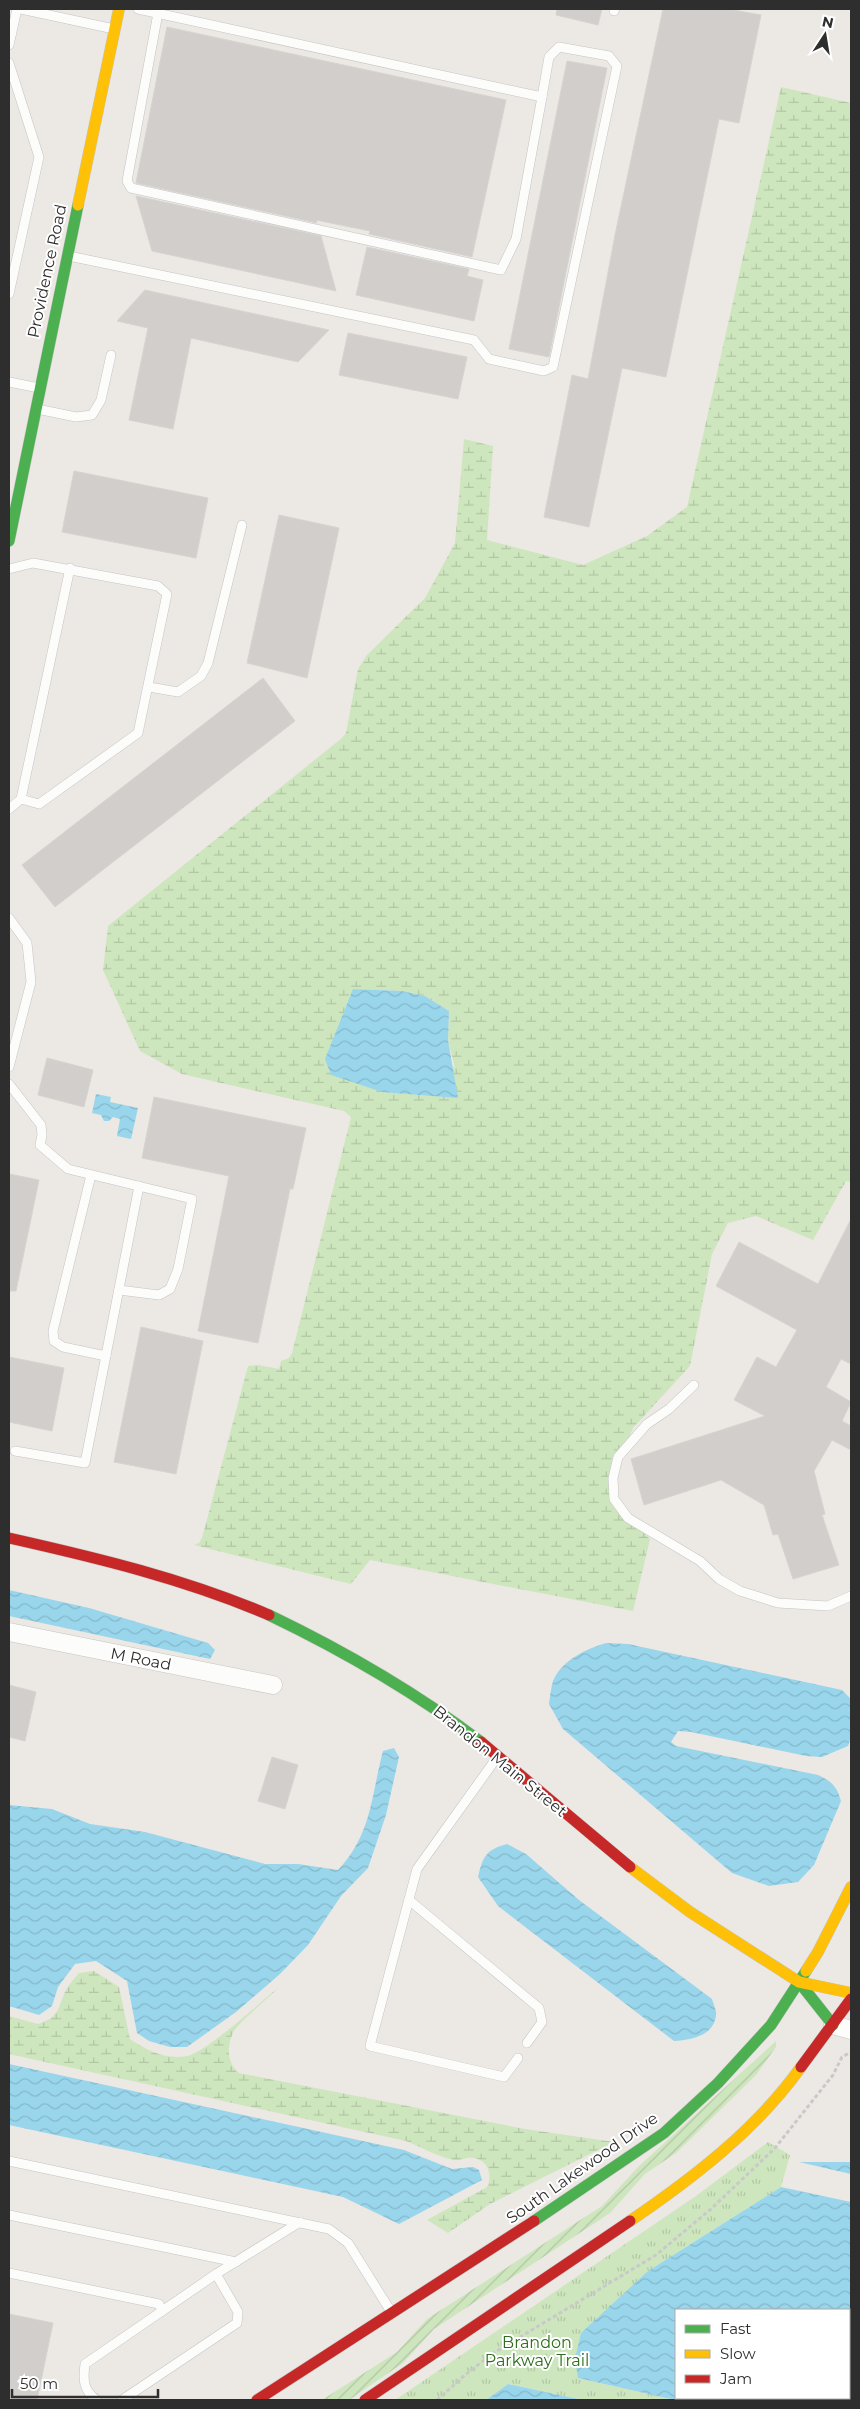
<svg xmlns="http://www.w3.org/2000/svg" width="860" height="2409" font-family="Montserrat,sans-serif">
	<defs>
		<pattern id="grass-tufts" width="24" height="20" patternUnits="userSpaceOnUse" patternTransform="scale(1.25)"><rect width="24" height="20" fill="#cee6be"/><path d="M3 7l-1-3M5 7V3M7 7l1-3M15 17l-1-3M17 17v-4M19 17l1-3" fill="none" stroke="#b1c6a4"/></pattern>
		<pattern id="wetland-marsh" width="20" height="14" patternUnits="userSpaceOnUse" patternTransform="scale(1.25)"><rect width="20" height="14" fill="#cee6be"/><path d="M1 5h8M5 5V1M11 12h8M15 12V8" fill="none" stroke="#b1c6a4"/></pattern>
		<pattern id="garden-furrows" width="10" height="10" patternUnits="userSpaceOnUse" patternTransform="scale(1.25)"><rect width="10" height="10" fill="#cee6be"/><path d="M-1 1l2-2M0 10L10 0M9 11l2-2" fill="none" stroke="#b1c6a4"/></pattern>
		<pattern id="water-waves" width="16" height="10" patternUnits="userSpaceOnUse" patternTransform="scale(1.25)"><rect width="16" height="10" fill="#99d6ec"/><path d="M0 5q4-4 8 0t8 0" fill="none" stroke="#84b8cb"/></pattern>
	</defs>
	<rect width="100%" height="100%" fill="#ece8e4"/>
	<path fill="url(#grass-tufts)" d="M768 2142 790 2155 781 2187 648 2271 578 2378 675 2400H583L508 2384 486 2400H395L696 2196Z"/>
	<g fill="url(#wetland-marsh)" fill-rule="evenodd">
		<path d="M781 87 851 103V1182L846 1181 813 1240 756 1216 728 1223 712 1254 690 1366 633 1428 620 1460 611 1502 650 1539 633 1611 370 1560 351 1584 194 1545 199 1543 202 1538 248 1366 258 1365 279 1369 281 1361 289 1358 292 1353 351 1117 344 1111 182 1074 140 1051 103 970 108 926 342 738 346 733 358 669 367 655 425 598 455 543 464 439 493 446 487 540 583 565 647 536 687 507ZM353 989 402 991 425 996 449 1011 448 1040 455 1068Z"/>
		<path d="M94 1971 119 1987 130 2039C146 2050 166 2060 187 2056 204 2054 263 2000 279 1987 269 1998 240 2021 234 2031 226 2046 227 2063 239 2073L525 2129 614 2142 490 2204 448 2233 427 2220 487 2187C493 2176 488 2159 473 2158 467 2157 460 2161 454 2160 438 2157 421 2147 406 2141L9 2054V2016L38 2024C58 2018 58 2009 65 1992 68 1985 74 1979 79 1973Z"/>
	</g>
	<path fill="url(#garden-furrows)" d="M776 2041V2047L756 2075 676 2153 645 2174 610 2213 434 2329 403 2363 349 2400H322L397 2352 427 2319 602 2206 638 2167Z"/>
	<g fill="url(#water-waves)" fill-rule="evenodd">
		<path d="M353 989 402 991 425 996 449 1011 448 1040 458 1098 382 1092 331 1075 325 1059Z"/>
		<path d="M96 1094 111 1097 110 1102 138 1108 131 1139 117 1136 120 1119 113 1117 109 1121H104L101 1115 92 1113Z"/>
		<path d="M9 1590 89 1608 208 1643 215 1650 210 1659 9 1616Z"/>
		<path d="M606 1643 628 1644 842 1690 851 1699V1737L848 1746 822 1757 806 1756 691 1732 678 1731 671 1742 676 1746 818 1775C831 1781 837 1786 841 1801L814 1865 798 1882 769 1886 732 1873 563 1729 549 1704C550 1696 551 1688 553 1681 562 1660 586 1649 606 1643Z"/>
		<path d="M394 1748 399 1757 386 1815 368 1868 341 1896 308 1945 280 1974 236 2012 187 2047H170L149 2041 137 2033 127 1981 96 1961 75 1964 58 1987 52 2006 39 2015 9 2006V1805L52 1809 90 1824 145 1832 265 1864H298L338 1870C372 1834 371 1796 383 1751Z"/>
		<path d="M507 1844 526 1854 579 1900 712 1999C713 2003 717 2011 716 2015 714 2036 691 2040 674 2041L498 1906 478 1877C483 1857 485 1850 507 1844Z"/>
		<path d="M9 2064 404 2150 452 2169 473 2167 479 2170 482 2180 399 2224 343 2197 9 2125Z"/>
		<path d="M799 2162H851V2174Z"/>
		<path d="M781 2187 851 2202V2400H675L578 2378 575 2359 581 2333 648 2271ZM676 2310H849V2398H676Z"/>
		<path d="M508 2384 583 2400H486Z"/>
	</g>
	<g fill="#d1cecb" stroke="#d7d4d0">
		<path d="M557 9H602L598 25 556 15Z"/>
		<path d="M663 9H728L761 15 739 123 719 119 666 377 622 368 589 527 544 517 572 375 588 379 615 235Z"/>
		<path d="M167 27 506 100 472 257 369 234 370 231 316 220 317 223 136 183Z"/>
		<path d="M567 61 607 68 549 357 509 349Z"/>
		<path d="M136 196 321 236 336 291 152 251Z"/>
		<path d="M367 247 469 269 467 276 483 280 474 321 356 295Z"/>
		<path d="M145 290 329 330 298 362 191 338 173 429 129 420 148 328 117 321Z"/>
		<path d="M348 333 467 357 458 399 339 375Z"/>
		<path d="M74 471 208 498 196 558 62 532Z"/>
		<path d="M279 515 339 528 307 678 247 663Z"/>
		<path d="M263 678 295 721 55 907 22 865Z"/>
		<path d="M47 1058 93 1070 84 1107 38 1095Z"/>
		<path d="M154 1097 306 1128 293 1189H290L258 1343 198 1331 229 1176 142 1158Z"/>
		<path d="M9 1174 39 1180 16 1291H9Z"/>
		<path d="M851 1219V1364L841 1359 826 1387 851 1402 842 1421 851 1426V1450L832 1440 814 1471 825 1514 822 1515 839 1565 793 1579 778 1534 773 1535 764 1505 721 1480 644 1505 631 1459 765 1416 734 1400 757 1357 776 1367 797 1330 716 1286 739 1242 818 1284Z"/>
		<path d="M141 1327 203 1341 176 1474 114 1462Z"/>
		<path d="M9 1357 64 1368 52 1431 9 1422Z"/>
		<path d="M9 1685 36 1692 25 1741 9 1737Z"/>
		<path d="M272 1757 298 1765 285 1809 258 1801Z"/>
		<path d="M9 2314 53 2323 37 2400H9Z"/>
	</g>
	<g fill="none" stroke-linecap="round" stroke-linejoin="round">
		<defs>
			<g id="lane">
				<path d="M21 9 114 29"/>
				<path d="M614 11 615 9"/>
				<path d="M158 13 127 181 131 188 501 270 516 239 542 97"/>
				<path d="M9 45 17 9"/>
				<path d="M9 63 39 157 9 294"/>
				<path d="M69 256 474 340 489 359 544 371 553 367 617 66 609 56 559 47 549 57 542 97 138 9"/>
				<path d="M9 382 39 388"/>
				<path d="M37 409 76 417 92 415 101 400 111 355"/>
				<path d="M9 569 33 563 158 586 167 594 138 733 39 804 21 799 70 568"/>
				<path d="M149 687 178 692 201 676 208 663 242 525"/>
				<path d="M9 809 21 799"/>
				<path d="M9 918 27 943 31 982 9 1067"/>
				<path d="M9 1084 41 1125 42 1135 40 1145 68 1169 192 1199 178 1269 170 1289 159 1295 119 1290"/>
				<path d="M91 1175 53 1331 54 1341 63 1347 106 1356"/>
				<path d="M694 1385 669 1409 647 1424 618 1457 613 1478 614 1499 628 1518 700 1561 719 1579 740 1591 778 1603 828 1606 851 1596"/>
				<path d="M15 1451 85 1463 139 1186"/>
				<path d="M498 1756 417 1869 370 2046 504 2077 518 2058"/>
				<path d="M409 1900 539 2008 542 2022 527 2043"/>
				<path d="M9 2161 329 2229 348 2243 390 2310"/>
				<path d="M9 2215 236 2262"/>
				<path d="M9 2273 159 2304 162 2311"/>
				<path d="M97 2400C83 2391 83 2379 85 2364L216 2274 300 2222"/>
				<path d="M122 2400 237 2323 238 2312 216 2274"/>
			</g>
			<g id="street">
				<path d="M9 1632 273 1685"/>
				<path d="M833 2025 851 2030"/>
			</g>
			<g id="fast">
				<path d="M9 541 78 205"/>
				<path d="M269 1615C344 1651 415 1692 481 1742"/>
				<path d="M799 1982 833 2025"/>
				<path d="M534 2221 664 2133 718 2083 771 2025 806 1971"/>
			</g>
			<g id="slow">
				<path d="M78 205 119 9"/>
				<path d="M630 1867 690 1912 799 1982 851 1993"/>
				<path d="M806 1971 818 1952 851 1887"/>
				<path d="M630 2221C693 2178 756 2130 801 2067"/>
			</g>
			<g id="jam">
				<path d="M9 1538C98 1558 185 1579 269 1615"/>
				<path d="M481 1742 630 1867"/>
				<path d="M801 2067 851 1999"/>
				<path d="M257 2400 534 2221"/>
				<path d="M365 2400 630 2221"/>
			</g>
		</defs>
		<use href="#lane" stroke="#c5c4c5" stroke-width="10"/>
		<use href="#street" stroke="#c5c4c5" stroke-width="19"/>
		<use href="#fast" stroke="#c5c4c5" stroke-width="12"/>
		<use href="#slow" stroke="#c5c4c5" stroke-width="12"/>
		<use href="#jam" stroke="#c5c4c5" stroke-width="12"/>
		<path stroke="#c9c9c8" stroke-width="3" stroke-dasharray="4 2.5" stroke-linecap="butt" d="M437 2400 465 2375 492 2354 656 2255 711 2209 775 2148 833 2075 842 2057 851 2052"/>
		<use href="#lane" stroke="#fcfcfb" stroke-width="9"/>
		<use href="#street" stroke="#fcfcfb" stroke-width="18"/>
		<use href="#fast" stroke="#4caf50" stroke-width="11"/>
		<use href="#slow" stroke="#ffc107" stroke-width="11"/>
		<use href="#jam" stroke="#c62828" stroke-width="11"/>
	</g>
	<g text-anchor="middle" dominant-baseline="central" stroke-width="4" stroke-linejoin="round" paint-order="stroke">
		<g font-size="16" fill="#2e2e2e" stroke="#fff">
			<text transform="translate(47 271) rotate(-78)">Providence Road</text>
			<text transform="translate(141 1659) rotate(11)">M Road</text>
			<text transform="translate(500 1761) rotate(39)">Brandon Main Street</text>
			<text transform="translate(582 2168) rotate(-35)">South Lakewood Drive</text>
		</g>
		<g font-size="16" fill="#2c6e1b" stroke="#fff">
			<text x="537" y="2342">Brandon<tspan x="537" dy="18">Parkway Trail</tspan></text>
		</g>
	</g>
	<rect width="860" height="2409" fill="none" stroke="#2e2e2e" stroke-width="20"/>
	<rect x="675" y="2309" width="175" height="90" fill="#ffffff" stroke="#ababab"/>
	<rect x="685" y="2325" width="25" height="8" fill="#4caf50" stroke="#ababab"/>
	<text x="720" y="2334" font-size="15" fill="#2e2e2e">Fast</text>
	<rect x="685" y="2350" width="25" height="8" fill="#ffc107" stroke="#ababab"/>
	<text x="720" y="2359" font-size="15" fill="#2e2e2e">Slow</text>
	<rect x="685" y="2375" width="25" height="8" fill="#c62828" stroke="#ababab"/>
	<text x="720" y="2384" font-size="15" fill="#2e2e2e">Jam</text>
	<g transform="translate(825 35) rotate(12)" stroke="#ffffff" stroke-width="4" paint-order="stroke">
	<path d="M0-4L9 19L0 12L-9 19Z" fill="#2e2e2e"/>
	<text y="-8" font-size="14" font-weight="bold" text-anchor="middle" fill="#2e2e2e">N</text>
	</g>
	<path d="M12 2389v8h146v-8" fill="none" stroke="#2e2e2e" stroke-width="2.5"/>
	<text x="20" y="2389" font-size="15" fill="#2e2e2e" stroke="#ffffff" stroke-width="4" paint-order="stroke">50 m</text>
</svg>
